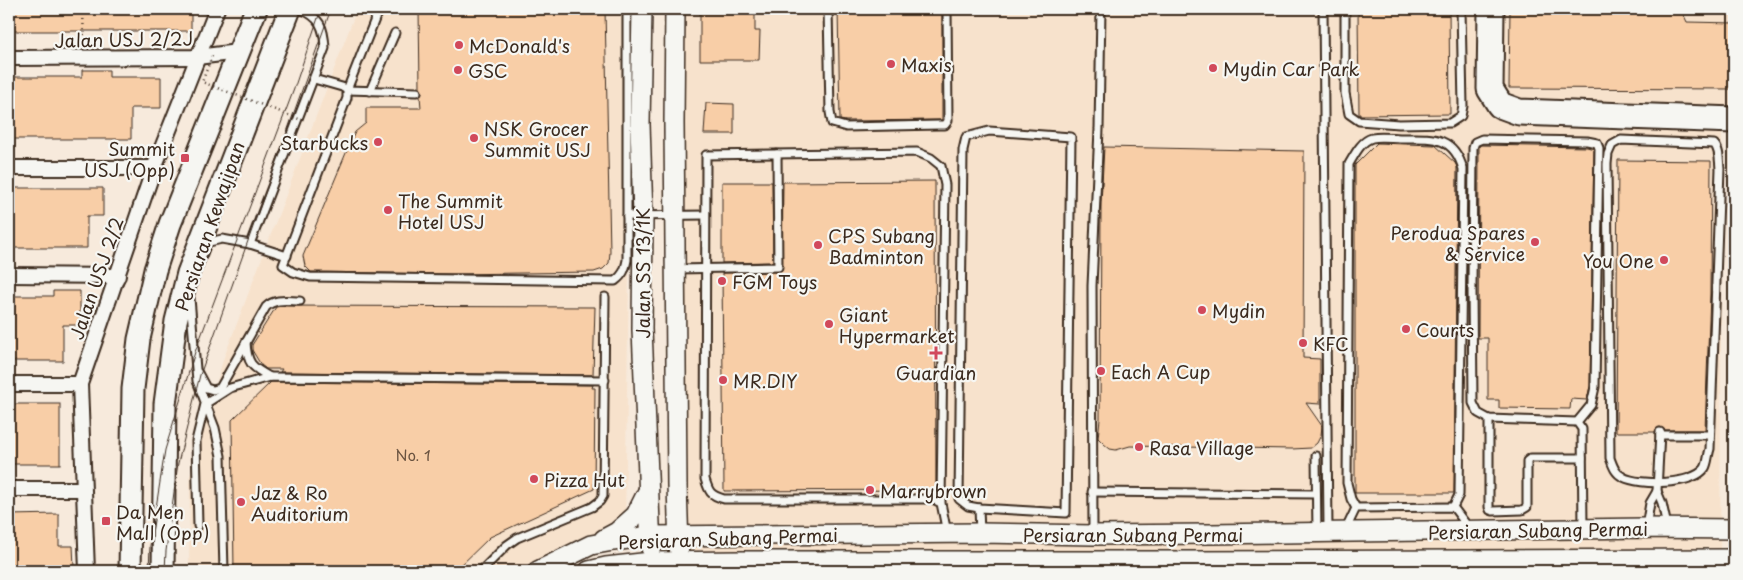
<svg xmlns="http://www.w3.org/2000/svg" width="1743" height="580" font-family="'Playpen Sans',sans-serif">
	<rect width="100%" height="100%" fill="#f7eadc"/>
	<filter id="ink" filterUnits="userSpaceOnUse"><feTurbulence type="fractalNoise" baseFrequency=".02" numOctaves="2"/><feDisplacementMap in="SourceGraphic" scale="10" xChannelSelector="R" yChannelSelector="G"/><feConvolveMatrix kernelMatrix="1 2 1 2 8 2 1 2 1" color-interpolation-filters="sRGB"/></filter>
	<g filter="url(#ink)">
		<g fill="#f7e2cc">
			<path d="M357 9H633L625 525 512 571H189L190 476 223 360Z"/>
			<path d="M681 9H1734V131H1722L1720 571H683Z"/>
		</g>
		<g fill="#f8cea7" stroke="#3b2a1e">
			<rect x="9" y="9" width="182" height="22"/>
			<path d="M419 9H605L610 252 609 263 603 269 594 272 453 274 311 272 305 266 303 256 351 141 355 132 366 123V108H421L420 96 422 92 420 88Z"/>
			<path d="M700 9H755V31H760L759 60H700Z"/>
			<path d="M838 9H942V120L846 121 840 120Z"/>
			<path d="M1358 9H1449L1450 114 1359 115Z"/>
			<path d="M1510 9H1681L1687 22 1734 23V89L1509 88Z"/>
			<path d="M82 70H109V77H161V108H131V139H9V77H82Z"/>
			<path d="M706 103 734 104V134H704Z"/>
			<path d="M1377 143 1435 145 1455 163 1457 167 1454 493H1355V165Z"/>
			<path d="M1480 145 1587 147 1594 149 1590 386 1587 400 1571 399 1570 409 1499 408V400H1488V338H1478L1479 147Z"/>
			<path d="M1104 147 1304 151 1303 358 1320 359V404L1306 403 1322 426 1321 435 1317 443 1311 448 1292 449 1130 446 1116 450 1110 449 1104 444 1098 438 1100 419 1101 203Z"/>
			<path d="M1618 160 1711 161 1710 294 1705 430H1665L1660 427 1656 429 1655 432H1616Z"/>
			<path d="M935 181 936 490 724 491 722 273 778 272 782 270 783 182Z"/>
			<path d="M722 182H772L773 262 722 263Z"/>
			<path d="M9 188H103V216H87V248H9Z"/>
			<path d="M53 291H80V325H63V361H9V296H53Z"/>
			<path d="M282 306 595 307 593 375 280 372 282 369H266L261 365 252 350V345L276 307Z"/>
			<path d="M271 382 593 385 592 388H595L594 489 490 537 455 571H234L232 420Z"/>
			<rect x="9" y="404" width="51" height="60"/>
			<path d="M59 514V546H73L74 567H60V571H9V515Z"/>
		</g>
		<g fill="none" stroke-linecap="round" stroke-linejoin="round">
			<defs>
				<g id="lane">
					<path d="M379 9 347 90 417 92"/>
					<path d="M828 9 830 112 832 123 846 127 939 125H945L948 121 947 9"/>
					<path d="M1323 9 1328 531"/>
					<path d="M1345 9V93L1349 114 1359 121 1399 124 1450 123 1461 116 1463 106 1461 9"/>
					<path d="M314 79 342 87 347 90V98L283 265 293 272 310 277 615 281C623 275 625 270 627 260V9"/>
					<path d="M370 91 395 33"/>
					<path d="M989 131 1071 137 1066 513 979 508 968 506 959 499 963 150 966 137Z"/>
					<path d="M1621 140 1714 144C1720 150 1719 160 1720 169L1710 449C1708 454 1708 463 1705 468 1693 485 1640 486 1623 477 1615 473 1613 466 1610 458L1607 164 1608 154 1612 145Z"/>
					<path d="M627 216 705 215"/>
					<path d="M205 243 222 239 250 244 287 256"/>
					<path d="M250 244 325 48C324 27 320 17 300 9"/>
					<path d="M677 269 778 267 777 154"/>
					<path d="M190 298 197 381 215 428 221 456 224 571"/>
					<path d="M246 342C247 363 251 367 270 377"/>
					<path d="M198 373 206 388 213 390 220 388 266 307C275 298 288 301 300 301"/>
					<path d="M1489 419V507L1490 510 1493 511 1522 510 1527 507V461L1531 458H1582"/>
					<path d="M1577 422 1591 405 1595 387 1599 148 1597 143 1587 141 1482 139 1475 142 1473 148 1472 289 1473 403 1478 413 1489 419 1577 422 1582 429 1583 528"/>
					<path d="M1660 435H1710"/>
					<path d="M1316 456 1317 533"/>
					<path d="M1657 491 1662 503 1667 526"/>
					<path d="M1092 492 1316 494"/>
					<path d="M941 503 933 499H724C710 495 709 492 705 479L706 155 917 152 931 158 941 166 945 185 941 503 947 533"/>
					<path d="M979 508 980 533"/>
					<path d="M1356 508 1351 499 1347 483 1349 164C1355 154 1361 141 1372 138 1381 136 1392 138 1400 138 1430 138 1453 134 1463 169L1459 495 1453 507"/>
					<path d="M198 526 196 441 205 404 230 388 270 377 605 380"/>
					<path d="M1646 527 1650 503 1657 491 1660 432"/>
					<path d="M1345 531 1356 508 1453 507 1469 528"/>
					<path d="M1093 534 1092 286 1099 129 1101 9"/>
					<path d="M481 571 507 545 517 538 592 507 600 501 603 496 605 297"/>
				</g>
				<g id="street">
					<path d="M9 58 197 57 238 52"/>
					<path d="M9 168H154"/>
					<path d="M9 275 118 276"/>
					<path d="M9 384H80"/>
					<path d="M9 489H82"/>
					<path d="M87 571 80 384 154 168 217 9"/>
				</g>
				<g id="secondary">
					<path d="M642 9 640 124 643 216 642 329 651 548"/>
					<path d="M675 9 674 123 677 485 679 548"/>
					<path d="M604 539 617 532 636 515 647 493"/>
					<path d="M538 571 591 545 613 541 651 536 980 533 1093 535 1210 534 1646 528 1734 529"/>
					<path d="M589 571 606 567 651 562 742 561H1192L1734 559"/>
				</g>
				<g id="primary">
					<path d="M130 571 133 389 139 339 155 270 170 224 256 9"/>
					<path d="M163 571 165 404 176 321 188 273 290 9"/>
				</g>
				<path id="highway" d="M1491 9 1490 89 1500 105 1519 112 1734 120"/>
			</defs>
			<use href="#lane" stroke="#3b2a1e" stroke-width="11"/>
			<use href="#street" stroke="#3b2a1e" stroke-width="18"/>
			<use href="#secondary" stroke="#3b2a1e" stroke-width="22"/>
			<use href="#primary" stroke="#3b2a1e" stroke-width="25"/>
			<use href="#highway" stroke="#3b2a1e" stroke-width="29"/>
			<path stroke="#3b2a1e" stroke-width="2.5" stroke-dasharray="1 4" stroke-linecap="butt" d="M83 9 84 45"/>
			<use href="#lane" stroke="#f6f6f2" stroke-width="7"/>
			<use href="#street" stroke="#f6f6f2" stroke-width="14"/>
			<use href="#secondary" stroke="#f6f6f2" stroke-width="19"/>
			<use href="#primary" stroke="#f6f6f2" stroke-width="21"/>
			<use href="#highway" stroke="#f6f6f2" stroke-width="25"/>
			<g stroke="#3b2a1e" stroke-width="1">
				<path d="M149 571 150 546 165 450 195 352 294 89 321 9"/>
				<path d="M165 571 166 551 178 463 200 375 331 9"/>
			</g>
			<path stroke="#3b2a1e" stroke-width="2.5" stroke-dasharray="1 4" stroke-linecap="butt" d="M212 56 202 82 299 119"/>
		</g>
	</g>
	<g fill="#d1495b" stroke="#f6f6f2" stroke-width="2">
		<circle cx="459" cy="45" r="5"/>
		<circle cx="891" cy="64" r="5"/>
		<circle cx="1213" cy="68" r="5"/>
		<circle cx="458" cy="70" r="5"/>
		<circle cx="474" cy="138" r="5"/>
		<circle cx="378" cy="142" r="5"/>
		<rect x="180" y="153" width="10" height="10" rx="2.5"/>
		<circle cx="388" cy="210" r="5"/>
		<circle cx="1535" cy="242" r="5"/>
		<circle cx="818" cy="245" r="5"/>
		<circle cx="1664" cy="260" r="5"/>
		<circle cx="722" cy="281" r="5"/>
		<circle cx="1202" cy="310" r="5"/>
		<circle cx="829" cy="324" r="5"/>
		<circle cx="1406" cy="329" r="5"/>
		<circle cx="1303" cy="343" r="5"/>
		<path d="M933.5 345.5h5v5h5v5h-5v5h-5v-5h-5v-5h5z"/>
		<circle cx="1101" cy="371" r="5"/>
		<circle cx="723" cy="380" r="5"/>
		<circle cx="1139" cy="447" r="5"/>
		<circle cx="534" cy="479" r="5"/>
		<circle cx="870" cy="490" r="5"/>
		<circle cx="241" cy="502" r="5"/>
		<rect x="101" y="516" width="10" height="10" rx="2.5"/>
	</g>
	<g text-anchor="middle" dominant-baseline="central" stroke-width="4.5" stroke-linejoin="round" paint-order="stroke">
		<g font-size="15" fill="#6a5340">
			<text x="413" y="454">No. 1</text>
		</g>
		<g font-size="18" fill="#3b2a1e" stroke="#f6f6f2">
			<text transform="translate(124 39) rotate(-1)">Jalan USJ 2/2J</text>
			<text transform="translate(209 226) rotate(-71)">Persiaran Kewajipan</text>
			<text transform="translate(642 273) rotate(-90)">Jalan SS 13/1K</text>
			<text transform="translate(96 278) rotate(-71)">Jalan USJ 2/2</text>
			<text transform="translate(1538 530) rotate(-1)">Persiaran Subang Permai</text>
			<text x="1133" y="534">Persiaran Subang Permai</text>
			<text transform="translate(728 538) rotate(-2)">Persiaran Subang Permai</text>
		</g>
		<g font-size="18" fill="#3b2a1e" stroke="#f6f6f2" text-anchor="start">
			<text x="469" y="45">McDonald's</text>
			<text x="901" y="64">Maxis</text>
			<text x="1223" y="68">Mydin Car Park</text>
			<text x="468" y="70">GSC</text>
			<text x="484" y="128">NSK Grocer<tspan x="484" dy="21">Summit USJ</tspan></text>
			<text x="368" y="142" text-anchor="end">Starbucks</text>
			<text x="175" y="148" text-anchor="end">Summit<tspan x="175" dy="21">USJ (Opp)</tspan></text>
			<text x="398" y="200">The Summit<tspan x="398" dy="21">Hotel USJ</tspan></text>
			<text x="1525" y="232" text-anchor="end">Perodua Spares<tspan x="1525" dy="21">&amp; Service</tspan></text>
			<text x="828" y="235">CPS Subang<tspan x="828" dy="21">Badminton</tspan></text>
			<text x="1654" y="260" text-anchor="end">You One</text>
			<text x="732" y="281">FGM Toys</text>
			<text x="1212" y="310">Mydin</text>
			<text x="839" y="314">Giant<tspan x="839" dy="21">Hypermarket</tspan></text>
			<text x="1416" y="329">Courts</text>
			<text x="1313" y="343">KFC</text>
			<text x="1111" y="371">Each A Cup</text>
			<text x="936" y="372" text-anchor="middle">Guardian</text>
			<text x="733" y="380">MR.DIY</text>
			<text x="1149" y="447">Rasa Village</text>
			<text x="544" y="479">Pizza Hut</text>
			<text x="880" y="490">Marrybrown</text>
			<text x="251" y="492">Jaz &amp; Ro<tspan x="251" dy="21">Auditorium</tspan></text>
			<text x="116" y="511">Da Men<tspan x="116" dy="21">Mall (Opp)</tspan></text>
		</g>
	</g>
	<rect width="1743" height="580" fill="none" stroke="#f6f6f2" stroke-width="30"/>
	<rect x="15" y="15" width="1713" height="550" fill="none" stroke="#3b2a1e" stroke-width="2" filter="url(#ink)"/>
</svg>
